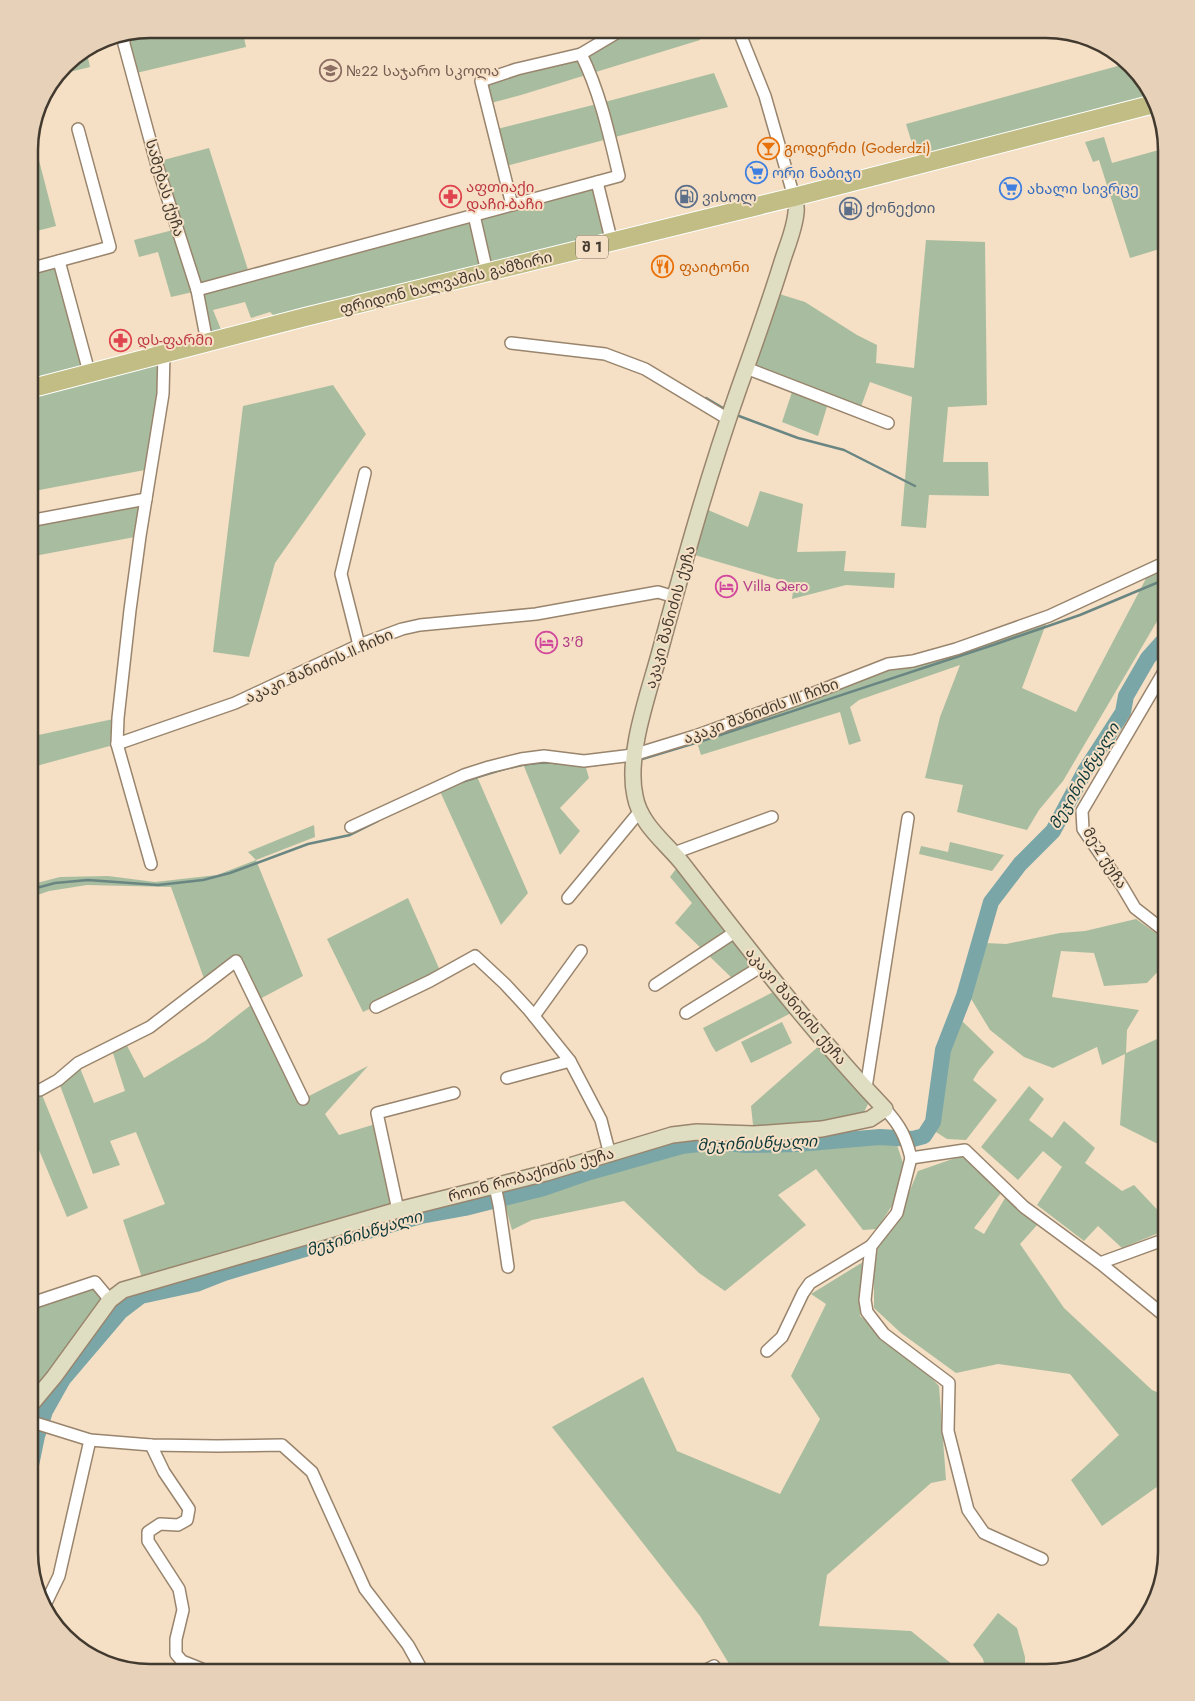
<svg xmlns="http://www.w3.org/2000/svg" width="1195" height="1701" font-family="Jost,'Noto Sans Georgian',sans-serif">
	<rect width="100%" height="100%" fill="#f5dfc5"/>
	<g fill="#a8bd9f">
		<path d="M167 29H242L246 47 132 74 124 34C139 31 152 31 167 29Z"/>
		<path d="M623 29H715L699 34 700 40 521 95 487 104 481 81 581 54Z"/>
		<path d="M86 49 90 67 57 75 70 59Z"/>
		<path d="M1125 64 1150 89 1152 98 916 156 906 124Z"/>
		<path d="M714 73 728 107 502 167 493 130 601 103Z"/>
		<path d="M1104 137 1112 163 1166 148V247L1130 258 1099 160 1093 162 1085 142Z"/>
		<path d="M34 141 56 226 29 233V142Z"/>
		<path d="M209 148 250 276 597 182 610 235 276 318 270 312 251 318 245 302 213 310 222 332 206 337 197 291 171 297 158 252 139 257 134 240 177 229 156 162Z"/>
		<path d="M926 240 985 242 987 405 948 407 943 462H988L989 496 929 495 926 528 901 526 912 397 870 382 859 412 829 400 818 436 782 422 794 386 746 368 773 292 805 302 857 335 877 345 876 363 914 368Z"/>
		<path d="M59 261 87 367 29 383V269Z"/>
		<path d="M153 363 163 372 150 469 29 492V397Z"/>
		<path d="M333 385 366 434 275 563 249 657 213 652 243 406Z"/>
		<path d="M760 491 803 504 797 552 846 551 844 571 895 573 894 588 846 585 792 599 794 584 688 553 701 507 748 527Z"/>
		<path d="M146 499 140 536 29 557V521Z"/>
		<path d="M1166 562V606L1063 781 1039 810 1027 830 957 812 963 785 925 778 940 717 960 665 859 700 850 707 861 741 849 745 840 712 701 755 695 736 801 698 1049 616 1022 688 1076 712 1151 569Z"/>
		<path d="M118 718 117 744 29 768V737Z"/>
		<path d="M521 759 584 761 589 778 560 808 580 831 560 855Z"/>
		<path d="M475 772 528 893 501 925 438 787Z"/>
		<path d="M314 825 315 837 256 860 303 976 256 1001 303 1099 368 1066 325 1114 339 1135 379 1123 398 1210 144 1284 123 1220 165 1204 136 1132 110 1141 120 1165 93 1174 58 1080 78 1063 94 1103 125 1091 111 1047 124 1040 144 1078 205 1041 256 1001 236 961 206 984 171 887 87 885 49 891 29 898V885L60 877 108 876 155 882 217 875 256 860 248 852Z"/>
		<path d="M950 842 1004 855 992 871 919 854 921 846 948 852Z"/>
		<path d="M681 862 762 966 736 982 675 923 692 903 670 877Z"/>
		<path d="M408 898 442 975 363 1012 327 939Z"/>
		<path d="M1136 919 1160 936 1166 944V963L1147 983 1104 986 1094 953 1061 951 1052 997 1139 1010 1127 1030 1126 1053 1166 1035V1129L1158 1144 1120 1125 1125 1054 1102 1065 1097 1047 1053 1068 1024 1057 990 1030 970 997 985 943 1006 944 1060 933 1085 931Z"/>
		<path d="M781 988 866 1088 868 1104 862 1116 754 1134 751 1106 820 1045 793 1012 716 1052 712 1046 703 1028Z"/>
		<path d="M962 1021 994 1052 979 1070 973 1080 997 1100 966 1140 947 1139 931 1129C941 1109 939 1085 943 1063 946 1047 954 1034 962 1021Z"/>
		<path d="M782 1022 792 1043 751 1063 741 1042Z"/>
		<path d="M1029 1086 1044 1099 1029 1120 1052 1138 1064 1121 1095 1148 1085 1163 1122 1191 1134 1185 1166 1219V1230L1122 1248 1098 1226 1084 1241 1037 1205 1062 1167 1043 1151 1018 1180 981 1147Z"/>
		<path d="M29 1090H40L88 1208 67 1217 29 1126Z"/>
		<path d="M896 1142 903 1163 893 1204 877 1229 863 1230 816 1169 778 1195 806 1225 725 1291 699 1273 624 1201 532 1220 512 1230 504 1201 661 1156 725 1148Z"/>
		<path d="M964 1155 1001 1193 974 1228 984 1234 1005 1198 1038 1224 1020 1244 1064 1308 1152 1390 1166 1396V1489L1161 1484 1102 1526 1071 1480 1119 1435 1070 1374 998 1364 956 1373 901 1333 874 1308V1272L878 1247 900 1214 918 1171Z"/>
		<path d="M863 1262 860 1316 924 1370 939 1386 946 1480 931 1483 827 1575 819 1626 911 1631 958 1669 955 1672H734L700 1616 552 1427 643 1377 677 1451 780 1494 820 1419 791 1376 826 1304 811 1294Z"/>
		<path d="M95 1282 110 1300 29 1407V1304Z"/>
		<path d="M998 1613 1017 1628 1025 1657V1672H986L983 1659 973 1645Z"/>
	</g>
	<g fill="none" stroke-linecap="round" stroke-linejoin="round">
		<g stroke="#698683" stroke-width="2.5">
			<path d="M706 398 723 408"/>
			<path d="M739 416 798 438 844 450 915 486"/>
			<path d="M639 760 702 741 993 645 1080 615 1166 579"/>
			<path d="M587 766 626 761"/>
			<path d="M462 782C492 773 525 760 557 763"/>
			<path d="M29 890 55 883 88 880 158 885 203 880 230 873 308 844 350 835 378 821"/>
		</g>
		<g stroke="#7aa6a7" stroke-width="16">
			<path d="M29 1475 37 1436 45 1411 63 1379 120 1312 141 1296 196 1284 224 1273 325 1243 421 1216 465 1208 544 1188 590 1172 682 1146 716 1142 746 1145 797 1144 880 1137 913 1139 924 1136 933 1122 943 1050 964 996 991 902 1020 864 1053 831 1085 771 1123 712 1126 696 1148 658 1165 639 1166 635"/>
			<path d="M29 1508 30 1503 29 1495"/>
		</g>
		<defs>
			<g id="street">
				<path d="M738 29 765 96 794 197"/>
				<path d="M124 34V44L156 162 197 290 207 342"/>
				<path d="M597 182 612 243"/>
				<path d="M512 205 481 81 517 69 581 54 623 29"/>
				<path d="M474 215 487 272"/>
				<path d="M59 261 89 372"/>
				<path d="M29 269 110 247 78 129"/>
				<path d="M197 290 619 176C609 134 600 92 581 54"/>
				<path d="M511 343 605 354 645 369 728 419"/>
				<path d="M746 368 888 423"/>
				<path d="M29 521 146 499"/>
				<path d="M359 645 341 574 365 473"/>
				<path d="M117 744 235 703 359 645 402 629 420 625 536 614 658 592 675 597"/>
				<path d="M351 827 464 775 489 767 521 759 544 756 584 761 633 755 695 736 801 698 888 664 913 661 956 649 1049 616 1166 562"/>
				<path d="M674 853 772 817"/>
				<path d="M151 864 117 744 118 718 130 610 140 536 163 394 164 353"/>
				<path d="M568 898 640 811"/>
				<path d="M1166 935 1162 929 1135 908 1122 886 1083 829 1082 811 1166 668"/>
				<path d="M655 985 735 932"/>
				<path d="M376 1007 430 981 475 956 505 984 529 1010 570 1061 601 1120 610 1155"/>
				<path d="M686 1013 762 966"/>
				<path d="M534 1016 581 951"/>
				<path d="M507 1078 570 1061"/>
				<path d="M866 1088 908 818"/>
				<path d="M29 1090H40L58 1080 78 1063 150 1027 236 961 303 1099"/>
				<path d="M885 1109C900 1125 906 1137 911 1158L965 1150 1024 1207 1100 1263 1166 1317"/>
				<path d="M911 1158 897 1213 871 1246 865 1300 867 1312 884 1334 949 1383 948 1431 968 1510 984 1533 1042 1559"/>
				<path d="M495 1186 499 1205 508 1267"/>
				<path d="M398 1210 377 1113 454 1093"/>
				<path d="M1100 1263 1166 1239"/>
				<path d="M29 1304 95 1282 110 1300"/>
				<path d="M767 1351 782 1337 803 1293 810 1283 871 1246"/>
				<path d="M29 1421 90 1440 151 1445 217 1446 282 1445 312 1472 365 1589 408 1645 423 1672"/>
				<path d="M151 1445 164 1472 189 1509 187 1520 178 1525 160 1524 148 1532V1541L179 1589 183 1610 176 1639V1654L182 1661 202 1669 203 1672"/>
				<path d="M44 1607 59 1576 90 1440"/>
				<path d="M706 1672 708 1669 714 1666 718 1672"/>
			</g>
			<path id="secondary" d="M29 1407 54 1377 110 1300 123 1290 398 1210 546 1173 672 1135 697 1132 754 1134 822 1129 870 1119 885 1109C812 1032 747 947 682 863 665 842 640 824 635 796 626 756 648 695 659 655 683 566 708 476 739 388 754 346 769 304 782 262 787 246 795 228 796 212 797 207 795 201 794 197"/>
			<path id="primary" d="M29 389 305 317 794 197 1154 104"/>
		</defs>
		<use href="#street" stroke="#99856d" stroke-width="14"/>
		<use href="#secondary" stroke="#99856d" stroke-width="18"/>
		<use href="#primary" stroke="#fff" stroke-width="20"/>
		<use href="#street" stroke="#fff" stroke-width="11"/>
		<use href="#secondary" stroke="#e0dec2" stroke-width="15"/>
		<use href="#primary" stroke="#c1bd84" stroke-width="18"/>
	</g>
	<defs>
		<symbol id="school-ring" viewBox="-11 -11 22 22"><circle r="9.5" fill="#f5dfc5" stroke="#8d6e63" stroke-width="1.5"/><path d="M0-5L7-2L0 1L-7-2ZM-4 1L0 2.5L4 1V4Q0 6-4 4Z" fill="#8d6e63"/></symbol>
		<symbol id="bar-ring" viewBox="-11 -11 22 22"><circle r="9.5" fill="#f5dfc5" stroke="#e8710a" stroke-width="1.5"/><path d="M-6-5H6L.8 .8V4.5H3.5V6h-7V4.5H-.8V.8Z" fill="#e8710a"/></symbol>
		<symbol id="supermarket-ring" viewBox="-11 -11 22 22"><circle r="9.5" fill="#f5dfc5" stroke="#3f7fe0" stroke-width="1.5"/><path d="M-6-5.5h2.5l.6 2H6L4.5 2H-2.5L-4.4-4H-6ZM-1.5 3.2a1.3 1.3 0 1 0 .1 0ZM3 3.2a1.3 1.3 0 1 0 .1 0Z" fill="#3f7fe0"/></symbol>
		<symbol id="pharmacy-ring" viewBox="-11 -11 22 22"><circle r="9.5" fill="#f5dfc5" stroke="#e0444e" stroke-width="1.5"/><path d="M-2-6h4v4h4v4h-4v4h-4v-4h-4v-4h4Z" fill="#e0444e"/></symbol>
		<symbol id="fuel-ring" viewBox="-11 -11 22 22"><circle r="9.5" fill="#f5dfc5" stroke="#5c6f8a" stroke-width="1.5"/><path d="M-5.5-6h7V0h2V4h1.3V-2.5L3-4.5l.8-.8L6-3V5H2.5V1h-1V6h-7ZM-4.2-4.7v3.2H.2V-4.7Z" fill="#5c6f8a"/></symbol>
		<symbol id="restaurant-ring" viewBox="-11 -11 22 22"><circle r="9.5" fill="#f5dfc5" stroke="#e8710a" stroke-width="1.5"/><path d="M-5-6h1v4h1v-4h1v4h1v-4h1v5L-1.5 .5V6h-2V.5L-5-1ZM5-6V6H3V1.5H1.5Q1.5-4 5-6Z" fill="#e8710a"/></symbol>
		<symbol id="hotel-ring" viewBox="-11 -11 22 22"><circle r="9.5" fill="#f5dfc5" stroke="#d1479c" stroke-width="1.5"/><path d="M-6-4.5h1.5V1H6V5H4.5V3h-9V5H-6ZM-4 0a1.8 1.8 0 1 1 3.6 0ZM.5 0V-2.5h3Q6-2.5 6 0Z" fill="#d1479c"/></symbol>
	</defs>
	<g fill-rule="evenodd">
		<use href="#school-ring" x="318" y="58" width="25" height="25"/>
		<use href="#bar-ring" x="756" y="136" width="25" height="25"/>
		<use href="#supermarket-ring" x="744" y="160" width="25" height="25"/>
		<use href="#supermarket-ring" x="998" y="176" width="25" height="25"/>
		<use href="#pharmacy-ring" x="438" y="184" width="25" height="25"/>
		<use href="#fuel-ring" x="674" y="184" width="25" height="25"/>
		<use href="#fuel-ring" x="838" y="196" width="25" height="25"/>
		<use href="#restaurant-ring" x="650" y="254" width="25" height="25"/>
		<use href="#pharmacy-ring" x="108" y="328" width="25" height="25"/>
		<use href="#hotel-ring" x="714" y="574" width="25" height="25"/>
		<use href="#hotel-ring" x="534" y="630" width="25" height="25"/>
	</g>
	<g text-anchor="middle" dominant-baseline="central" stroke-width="4" stroke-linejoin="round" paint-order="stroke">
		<rect fill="#f5dfc5" stroke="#786c5c" stroke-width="1" x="576" y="235.5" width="32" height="23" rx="4"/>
		<g font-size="14" font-weight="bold" fill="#423a2f">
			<text x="592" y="247">შ 1</text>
		</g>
		<g font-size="15" fill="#785e54" stroke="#f5dfc5" text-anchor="start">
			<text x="346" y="71">№22 საჯარო სკოლა</text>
		</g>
		<g font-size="15" fill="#c56008" stroke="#f5dfc5" text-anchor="start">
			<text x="784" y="148">გოდერძი (Goderdzi)</text>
			<text x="679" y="267">ფაიტონი</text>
		</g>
		<g font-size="15" fill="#366cbe" stroke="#f5dfc5" text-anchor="start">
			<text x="772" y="173">ორი ნაბიჯი</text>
			<text x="1027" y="189">ახალი სივრცე</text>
		</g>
		<g font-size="15" fill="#be3a42" stroke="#f5dfc5" text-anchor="start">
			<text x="466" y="187">აფთიაქი<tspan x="466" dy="17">დაჩი-ბაჩი</tspan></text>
			<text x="137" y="340">დს-ფარმი</text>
		</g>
		<g font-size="15" fill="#423a2f" stroke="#f5dfc5">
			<text transform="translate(165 188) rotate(73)">სამებას ქუჩა</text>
			<text transform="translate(446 283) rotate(-14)">ფრიდონ ხალვაშის გამზირი</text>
			<text transform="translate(670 617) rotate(-74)">აკაკი შანიძის ქუჩა</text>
			<text transform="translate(319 666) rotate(-24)">აკაკი შანიძის II ჩიხი</text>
			<text transform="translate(761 711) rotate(-20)">აკაკი შანიძის III ჩიხი</text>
			<text transform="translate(1105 858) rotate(58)">მე-2 ქუჩა</text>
			<text transform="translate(796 1006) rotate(50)">აკაკი შანიძის ქუჩა</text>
			<text transform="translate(531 1175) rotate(-15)">როინ რობაქიძის ქუჩა</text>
		</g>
		<g font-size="15" fill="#4e5e75" stroke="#f5dfc5" text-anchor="start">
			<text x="702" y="197">ვისოლ</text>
			<text x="866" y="208">ქონექთი</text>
		</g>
		<g font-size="15" fill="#b23c85" stroke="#f5dfc5" text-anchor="start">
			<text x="743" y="586">Villa Qero</text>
			<text x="562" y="642">3'მ</text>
		</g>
		<g font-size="16" font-style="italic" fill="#0d3839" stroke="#f5dfc5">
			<text transform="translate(1084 776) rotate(-59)">მეჯინისწყალი</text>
			<text transform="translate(757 1143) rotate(-2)">მეჯინისწყალი</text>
			<text transform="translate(364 1233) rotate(-17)">მეჯინისწყალი</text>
		</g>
	</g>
	<path d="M0 0H1195V1701H0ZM150 38H1046A112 112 0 0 1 1158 150V1552A112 112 0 0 1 1046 1664H150A112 112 0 0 1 38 1552V150A112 112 0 0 1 150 38Z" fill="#e7d2b9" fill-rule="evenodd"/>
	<path fill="none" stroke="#423a2f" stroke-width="2.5" d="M150 38H1046A112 112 0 0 1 1158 150V1552A112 112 0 0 1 1046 1664H150A112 112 0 0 1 38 1552V150A112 112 0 0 1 150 38Z"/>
</svg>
